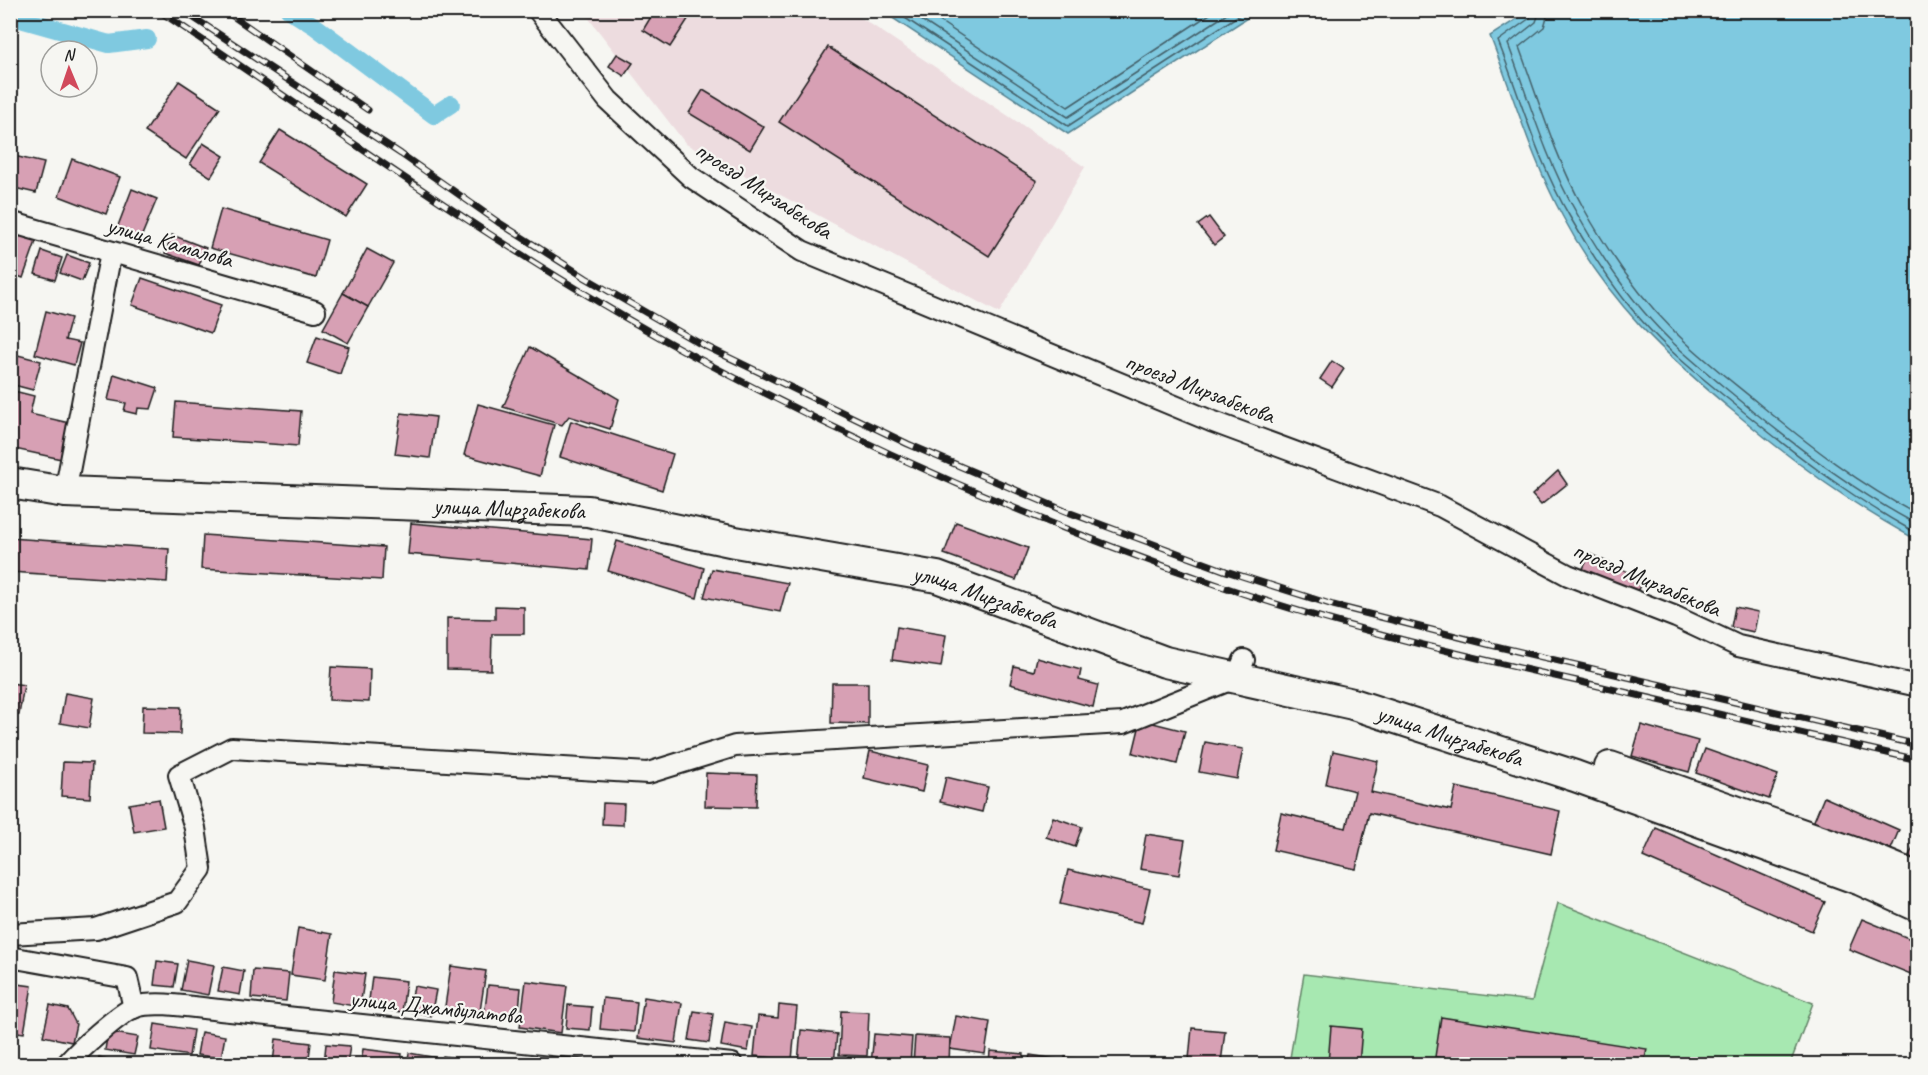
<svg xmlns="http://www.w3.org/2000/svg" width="1928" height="1075" font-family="Caveat,sans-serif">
	<rect width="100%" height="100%" fill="#f6f6f2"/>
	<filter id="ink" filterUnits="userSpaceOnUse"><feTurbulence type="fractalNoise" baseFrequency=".0167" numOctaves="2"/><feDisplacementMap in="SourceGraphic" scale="12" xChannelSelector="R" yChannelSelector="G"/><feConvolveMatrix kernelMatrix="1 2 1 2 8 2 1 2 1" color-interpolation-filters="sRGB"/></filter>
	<g filter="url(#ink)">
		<path fill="#eddcdf" d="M583 11H851L1085 167 999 313 686 144Z"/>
		<path fill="#a7e8b1" stroke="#628266" stroke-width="1.5" d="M1558 903 1813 1003 1790 1064H1289L1304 974 1532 1001Z"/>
		<g fill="#7fc9e0" stroke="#578492" stroke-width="1.5">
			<path d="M1531 10 1917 11V540C1852 505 1796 464 1739 416 1666 356 1608 302 1563 217 1532 160 1514 97 1490 36Z"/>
			<path d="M882 11H1258L1068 134Z"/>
		</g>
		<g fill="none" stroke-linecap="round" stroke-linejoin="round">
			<g stroke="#44616a" stroke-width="1.5">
				<path d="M893 10 1068 126 1247 10"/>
				<path d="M906 10 1068 117 1233 10"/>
				<path d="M923 10 1068 107 1216 10"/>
				<path d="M1533 10 1530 18 1498 41C1521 99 1538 163 1570 217 1591 253 1614 290 1642 321 1669 352 1701 377 1733 403 1792 452 1850 497 1918 534"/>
				<path d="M1540 10 1536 22 1508 44C1529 100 1546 160 1576 212 1601 257 1633 304 1670 340 1696 365 1726 388 1753 411 1806 454 1858 493 1918 525"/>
				<path d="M1549 10 1544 27 1519 47C1539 101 1555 157 1583 207 1608 252 1639 296 1675 332 1700 357 1730 380 1758 403 1809 445 1859 484 1918 515"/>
			</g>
			<g stroke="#7fc9e0" stroke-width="18">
				<path d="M289 10 316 27 434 115 451 104"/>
				<path d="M10 16 109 44 147 39"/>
			</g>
		</g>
		<g fill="#d7a0b4" stroke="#1c1c1c" stroke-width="1.5">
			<path d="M655 10H694L670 47 643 30Z"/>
			<path d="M828 47 1037 181 989 256 779 122Z"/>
			<path d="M617 54 633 63 624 76 609 66Z"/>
			<path d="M179 81 220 108 186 159 145 132Z"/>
			<path d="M703 90 764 127 750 150 689 113Z"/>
			<path d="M10 108 19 112 10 134Z"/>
			<path d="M280 130 367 184 346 217 259 163Z"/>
			<path d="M203 143 224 156 211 177 190 164Z"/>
			<path d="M14 156 44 163 36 193 10 187Z"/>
			<path d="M72 159 120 177 106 214 59 196Z"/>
			<path d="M132 189 157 199 140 240 116 231Z"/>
			<path d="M221 209 327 240 316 278 210 248Z"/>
			<path d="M1209 217 1224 237 1214 245 1198 225Z"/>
			<path d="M10 227 21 231 11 258H10Z"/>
			<path d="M21 231 38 236 23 278 10 273V262Z"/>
			<path d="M172 235 206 248 199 265 165 253Z"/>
			<path d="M367 249 393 263 368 307 343 293Z"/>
			<path d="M42 251 62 258 55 280 35 274Z"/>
			<path d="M67 255 89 263 82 281 60 273Z"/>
			<path d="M142 278 221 305 211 333 132 305Z"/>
			<path d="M343 293 368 307 348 343 323 329Z"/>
			<path d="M46 311 71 318 65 340 80 343 74 365 35 354Z"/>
			<path d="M317 336 349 347 340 374 307 363Z"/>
			<path d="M530 347 619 399 610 429 569 416 562 425 503 407Z"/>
			<path d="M14 354 41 361 33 390 10 384Z"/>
			<path d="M1332 361 1344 369 1332 387 1320 379Z"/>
			<path d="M114 374 158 388 151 409 138 408 137 414 124 411 126 403 108 400Z"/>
			<path d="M10 390 34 396 30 414 74 424 66 460 10 448Z"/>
			<path d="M176 402 301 411 298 446 173 437Z"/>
			<path d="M478 404 554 425 540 476 464 455Z"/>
			<path d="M401 413 436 417 430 458 395 454Z"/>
			<path d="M571 421 673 454 662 490 560 457Z"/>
			<path d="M1558 471 1567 484 1541 505 1532 495Z"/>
			<path d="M956 522 1028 548 1016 580 944 554Z"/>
			<path d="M411 523 592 539 589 570 408 554Z"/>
			<path d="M203 535 384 547 382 580 201 569Z"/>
			<path d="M10 538 169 549 167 582 10 572Z"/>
			<path d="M617 541 704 568 697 598 608 571Z"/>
			<path d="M1590 554 1643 579 1634 598 1581 573Z"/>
			<path d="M712 569 788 583 780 612 704 597Z"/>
			<path d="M495 606 524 607V634H492L491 670 447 669V618L495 619Z"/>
			<path d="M1735 607 1758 612 1754 632 1731 627Z"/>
			<path d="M897 627 946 635 941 667 892 660Z"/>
			<path d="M1037 658 1081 670 1079 680 1098 685 1093 707 1010 684 1014 666 1034 671Z"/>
			<path d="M331 667 370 669 369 702 329 700Z"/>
			<path d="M10 683 24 685 19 715 10 714Z"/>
			<path d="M832 683H868V724L831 723Z"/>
			<path d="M65 693 94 698 89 728 60 723Z"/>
			<path d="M143 706 181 707 180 734 142 733Z"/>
			<path d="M1141 720 1185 731 1177 764 1133 753Z"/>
			<path d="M1641 725 1698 741 1689 772 1632 756Z"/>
			<path d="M1205 742 1243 749 1237 779 1199 772Z"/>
			<path d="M1705 749 1778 775 1769 799 1696 773Z"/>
			<path d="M870 751 928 765 922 792 864 778Z"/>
			<path d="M1333 751 1378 761 1371 792 1451 810 1456 787 1560 811 1551 854 1369 813 1356 869 1273 850 1281 813 1346 828 1355 791 1326 784Z"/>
			<path d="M63 762 92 763 90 798 61 796Z"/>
			<path d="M706 773 757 775 756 807 705 806Z"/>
			<path d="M946 777 988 787 982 812 940 802Z"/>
			<path d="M1824 797 1899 830 1889 854 1813 823Z"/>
			<path d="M159 799 164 827 134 832 129 804Z"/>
			<path d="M603 803 624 804 623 825 602 824Z"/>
			<path d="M1053 817 1082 827 1075 847 1046 837Z"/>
			<path d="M1656 828 1825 902 1812 931 1643 857Z"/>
			<path d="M1146 834 1185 840 1179 875 1140 869Z"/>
			<path d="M1917 839H1918V867L1906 862Z"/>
			<path d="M1068 870 1150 889 1142 923 1060 904Z"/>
			<path d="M1862 919 1918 942V977L1849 949Z"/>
			<path d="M298 928 332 934 325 980 291 975Z"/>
			<path d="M187 960 214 965 208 995 181 990Z"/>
			<path d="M157 961 178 964 174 987 154 985Z"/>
			<path d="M451 966 486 971 479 1018 444 1013Z"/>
			<path d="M223 967 244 971 240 995 218 991Z"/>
			<path d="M253 970 289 973 286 1001 251 998Z"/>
			<path d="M335 970 365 974 360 1007 331 1002Z"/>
			<path d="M372 977 406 981 402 1012 368 1008Z"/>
			<path d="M526 981 567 986 561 1033 520 1027Z"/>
			<path d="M10 983 32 986 24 1033 10 1031Z"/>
			<path d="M488 985 521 988 518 1020 484 1017Z"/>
			<path d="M414 986 436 990 431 1016 409 1012Z"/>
			<path d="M644 997 682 1003 676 1043 638 1038Z"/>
			<path d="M603 998 637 1002 634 1032 600 1029Z"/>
			<path d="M50 1005 68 1009 76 1024 72 1042 43 1036Z"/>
			<path d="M568 1005 592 1007 590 1030 566 1028Z"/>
			<path d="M779 1005 797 1007 792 1060 754 1056 758 1016 778 1018Z"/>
			<path d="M694 1011 713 1014 709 1043 689 1040Z"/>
			<path d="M841 1011 869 1012 867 1056 839 1055Z"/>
			<path d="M956 1016 990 1022 985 1054 950 1049Z"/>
			<path d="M1441 1017 1647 1049 1644 1064H1482L1435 1057Z"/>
			<path d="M725 1022 752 1027 748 1051 721 1046Z"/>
			<path d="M155 1024 193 1030 189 1056 151 1050Z"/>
			<path d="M1331 1026 1362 1029 1359 1064H1328Z"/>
			<path d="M1192 1028 1225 1031 1221 1063 1189 1059Z"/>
			<path d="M801 1030 837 1034 834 1064 798 1063Z"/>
			<path d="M108 1032 138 1037 134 1055 105 1050Z"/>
			<path d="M201 1032 225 1036 221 1058 197 1055Z"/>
			<path d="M874 1034 912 1037 910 1064H871Z"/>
			<path d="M915 1036 950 1038 949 1064H913Z"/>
			<path d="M276 1039 311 1043 308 1064 273 1062Z"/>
			<path d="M326 1044 350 1046 347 1064H324Z"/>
			<path d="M363 1049 402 1054 401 1064H361Z"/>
			<path d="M990 1051 1024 1054 1023 1064H989Z"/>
			<path d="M409 1053 438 1058 437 1064H407Z"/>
			<path d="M1030 1055 1056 1059 1055 1064H1028Z"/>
			<path d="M443 1056 469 1060V1064H442Z"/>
			<path d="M99 1057 127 1064H97Z"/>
			<path d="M1065 1057 1099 1062V1064H1064Z"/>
		</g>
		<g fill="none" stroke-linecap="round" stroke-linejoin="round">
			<defs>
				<g id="minor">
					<path d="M538 10 608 100 691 177 802 251 1211 421 1440 506 1568 575 1676 617 1738 646 1918 686"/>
					<path d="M10 222 315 311"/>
					<path d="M65 492 111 252"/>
					<path d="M10 934 96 929 177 902 201 869 195 828 179 775 232 748 648 773 735 746 1123 723 1237 677 1244 660"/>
					<path d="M10 957 127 978 134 1008"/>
					<path d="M67 1064C79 1050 118 1014 135 1007 156 1000 197 1008 220 1010L732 1064"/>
				</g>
				<g id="primary">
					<path id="s1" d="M10 483 65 492 588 511 735 542 937 577 1165 662 1353 704 1575 776 1861 880 1918 906"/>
					<path d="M1610 767 1872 859 1918 878"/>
				</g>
			</defs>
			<use href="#minor" stroke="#1c1c1c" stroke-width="24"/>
			<use href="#primary" stroke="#1c1c1c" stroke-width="34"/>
			<use href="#minor" stroke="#f6f6f2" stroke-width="20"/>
			<use href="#primary" stroke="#f6f6f2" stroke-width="30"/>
			<defs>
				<g id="rail">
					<path d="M158 10C332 127 504 253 688 353 857 444 1039 524 1221 586 1337 626 1457 654 1577 681 1691 708 1804 734 1918 760"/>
					<path d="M182 10 401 154 498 222 586 278 697 342 908 444 1065 511 1226 571 1333 605 1491 645 1918 745"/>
					<path d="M224 10 368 110"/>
				</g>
			</defs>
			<use href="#rail" stroke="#1c1c1c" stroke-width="7"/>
			<use href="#rail" stroke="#f6f6f2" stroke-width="4.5" stroke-dasharray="14" stroke-linecap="butt"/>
		</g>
	</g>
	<g text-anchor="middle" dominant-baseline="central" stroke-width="4.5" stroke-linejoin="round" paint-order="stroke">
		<g font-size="24" fill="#1c1c1c" stroke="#f6f6f2">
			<text transform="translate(764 190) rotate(33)">проезд Мирзабекова</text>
			<text transform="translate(170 242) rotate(16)">улица Камалова</text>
			<text transform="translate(1200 388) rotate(21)">проезд Мирзабекова</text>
			<text stroke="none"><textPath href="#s1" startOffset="500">улица Мирзабекова</textPath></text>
			<text transform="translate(1647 579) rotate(23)">проезд Мирзабекова</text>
			<text stroke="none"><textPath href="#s1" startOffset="986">улица Мирзабекова</textPath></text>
			<text stroke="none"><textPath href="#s1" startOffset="1472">улица Мирзабекова</textPath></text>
			<text transform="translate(436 1007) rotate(6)">улица Джамбулатова</text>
		</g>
	</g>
	<rect width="1928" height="1075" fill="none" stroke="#f6f6f2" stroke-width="36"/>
	<rect x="18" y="18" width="1892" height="1039" fill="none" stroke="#1c1c1c" stroke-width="2" filter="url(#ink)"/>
	<g transform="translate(69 69) rotate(358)"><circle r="28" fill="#f6f6f2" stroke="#9f9f9c" stroke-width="1.5"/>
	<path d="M0-4.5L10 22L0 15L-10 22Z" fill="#d1495b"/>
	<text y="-9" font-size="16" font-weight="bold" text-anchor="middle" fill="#1c1c1c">N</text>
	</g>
</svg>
